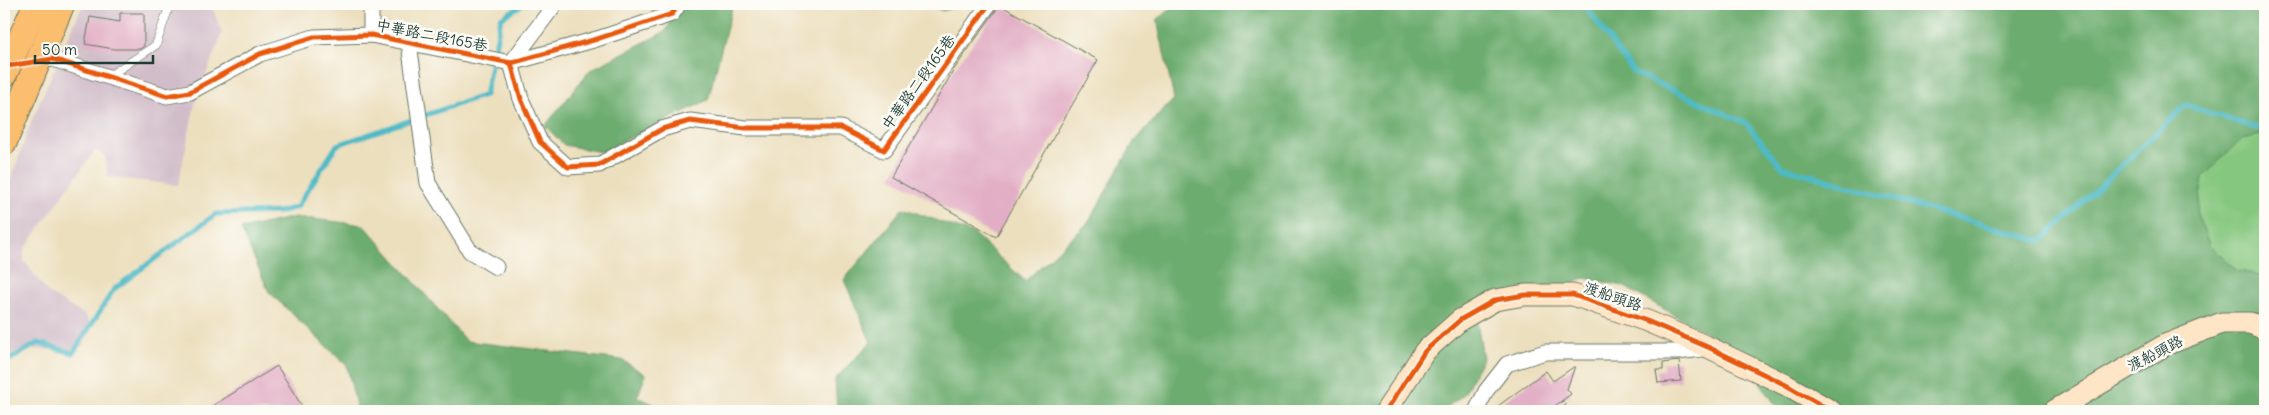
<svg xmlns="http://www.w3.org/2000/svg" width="2269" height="415" font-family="Delius,'LXGW WenKai TC',sans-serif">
	<rect width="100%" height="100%" fill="#fdfcf7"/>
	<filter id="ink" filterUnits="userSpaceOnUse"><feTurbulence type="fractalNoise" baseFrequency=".02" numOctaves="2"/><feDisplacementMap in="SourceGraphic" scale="10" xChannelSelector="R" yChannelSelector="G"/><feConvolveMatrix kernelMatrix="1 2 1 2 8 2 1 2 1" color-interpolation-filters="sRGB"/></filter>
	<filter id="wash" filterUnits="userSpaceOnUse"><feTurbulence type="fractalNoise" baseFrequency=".0096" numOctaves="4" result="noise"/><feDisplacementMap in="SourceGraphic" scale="20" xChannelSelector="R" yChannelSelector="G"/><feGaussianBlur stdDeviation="1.12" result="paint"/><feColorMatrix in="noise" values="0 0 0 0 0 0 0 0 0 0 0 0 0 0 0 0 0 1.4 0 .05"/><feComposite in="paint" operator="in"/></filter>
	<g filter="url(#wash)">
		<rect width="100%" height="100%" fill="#ecdfbe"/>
		<path fill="#d1bdc9" d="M83 4H211L222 33 195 104 178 185 108 177 105 156 95 150 24 250V261L48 293 86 316 92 329 83 345 68 350 27 349 10 357 4 367V199L31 122Z"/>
		<path fill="#86c77f" stroke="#52825a" d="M2265 134V276L2238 271 2210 247 2197 214 2203 177 2241 139Z"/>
		<g fill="#6cac6e" stroke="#467451">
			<path d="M679 4H733L708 100 601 152 564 145 545 126 590 70 666 31Z"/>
			<path d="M924 4H963L943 11Z"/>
			<path d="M1176 4H2265V134L2241 139 2203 177 2197 214 2210 247 2238 271 2265 276V411H1780L1737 350 1623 286 1584 278 1477 321 1483 358 1464 394 1442 411H837L835 379 871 342 844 280 903 208 974 234 1025 281 1088 223 1135 140 1174 99 1157 20Z"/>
			<path d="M295 217 364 225 466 341 622 360 646 375 637 397 662 408 714 411H350L356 405 347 366 269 292 241 229Z"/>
		</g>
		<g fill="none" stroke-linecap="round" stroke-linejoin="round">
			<g stroke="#4dbac6" stroke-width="5">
				<path d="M1584 4 1633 72 1746 123 1782 167 2041 241 2186 105 2265 131"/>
				<path d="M4 363 38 343 73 353 114 289 216 214 279 212 297 207 337 145 485 95 501 18 523 4"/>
			</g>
		</g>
		<g id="blocks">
			<g fill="#e2aec5">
				<path d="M998 4 1098 60 996 237 891 177 955 68 997 9Z"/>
				<path d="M120 13H144V46L140 49H114L85 44 90 17 120 22Z"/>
				<path d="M1679 361 1681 381 1658 383 1656 370H1663V363Z"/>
				<path d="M277 366 305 411H204Z"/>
				<path d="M1575 366 1567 389 1571 394 1548 411H1491L1546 371 1553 381Z"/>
			</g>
		</g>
	</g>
	<g filter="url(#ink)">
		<use href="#blocks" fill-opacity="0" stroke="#677664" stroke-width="1"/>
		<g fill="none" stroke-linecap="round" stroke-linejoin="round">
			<defs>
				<path id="lane" d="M109 76 156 45 170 4"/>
				<g id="street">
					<path d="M371 35V4"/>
					<path d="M409 43 428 183 470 251 496 267"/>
					<path d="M32 63 53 59 167 96 190 92 260 54 314 37 371 35 511 63 597 39 672 14 679 4"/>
					<path d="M511 63 521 99 540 142 568 167 599 165 662 129 690 121 746 128H841L884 150 989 4"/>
					<path d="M511 63 555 4"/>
					<path d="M1476 411 1486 391 1507 364 1545 352H1678L1709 348"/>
				</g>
				<g id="secondary">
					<path d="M1386 411 1425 351 1460 320 1495 300 1525 295H1573L1647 321 1710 348 1786 385 1831 411"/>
					<path d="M2054 411 2165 345 2222 323H2250L2265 329"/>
				</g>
				<g id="primary">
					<path d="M4 75 36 4"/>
					<path d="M4 143 62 4"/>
				</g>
			</defs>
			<use href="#lane" stroke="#677664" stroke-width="9"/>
			<use href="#street" stroke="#677664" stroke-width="17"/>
			<use href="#secondary" stroke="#677664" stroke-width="23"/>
			<use href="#primary" stroke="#677664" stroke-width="27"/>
			<path stroke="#677664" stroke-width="3" stroke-dasharray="1 4" stroke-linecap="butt" d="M1562 401 1570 411"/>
			<use href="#lane" stroke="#fff" stroke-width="8"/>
			<use href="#street" stroke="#fff" stroke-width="15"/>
			<use href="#secondary" stroke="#fde5c5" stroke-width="21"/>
			<use href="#primary" stroke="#fbbd6e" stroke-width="25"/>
			<defs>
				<g id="cycleway">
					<path d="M511 63 521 99 540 142 568 167 599 165 662 129 690 121 746 128H841L884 150 989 4"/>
					<path d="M8 66 53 59 167 96 190 92 260 54 314 37 371 35 511 63 597 39 672 14 679 4"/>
					<path d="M1386 411 1425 351 1460 320 1495 300 1525 295H1573L1647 321 1710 348 1786 385 1831 411"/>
				</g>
			</defs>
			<use href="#cycleway" stroke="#fdfcf7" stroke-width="8"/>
			<use href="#cycleway" stroke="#e8590c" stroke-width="5"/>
		</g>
	</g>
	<g text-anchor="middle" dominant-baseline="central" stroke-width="5" stroke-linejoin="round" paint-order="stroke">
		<g font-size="15" fill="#1f3d34" stroke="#fdfcf7">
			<text transform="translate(432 35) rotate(11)">中華路二段165巷</text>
			<text transform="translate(918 82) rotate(-54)">中華路二段165巷</text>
			<text transform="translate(1613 296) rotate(19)">渡船頭路</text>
			<text transform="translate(2155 353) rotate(-27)">渡船頭路</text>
		</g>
	</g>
	<rect width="2269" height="415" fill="none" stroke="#fdfcf7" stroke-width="20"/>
	<path d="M35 55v8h118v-8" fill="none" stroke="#1f3d34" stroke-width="2.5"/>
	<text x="42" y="55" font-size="15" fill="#1f3d34" stroke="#fdfcf7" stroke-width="4" paint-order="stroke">50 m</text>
</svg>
